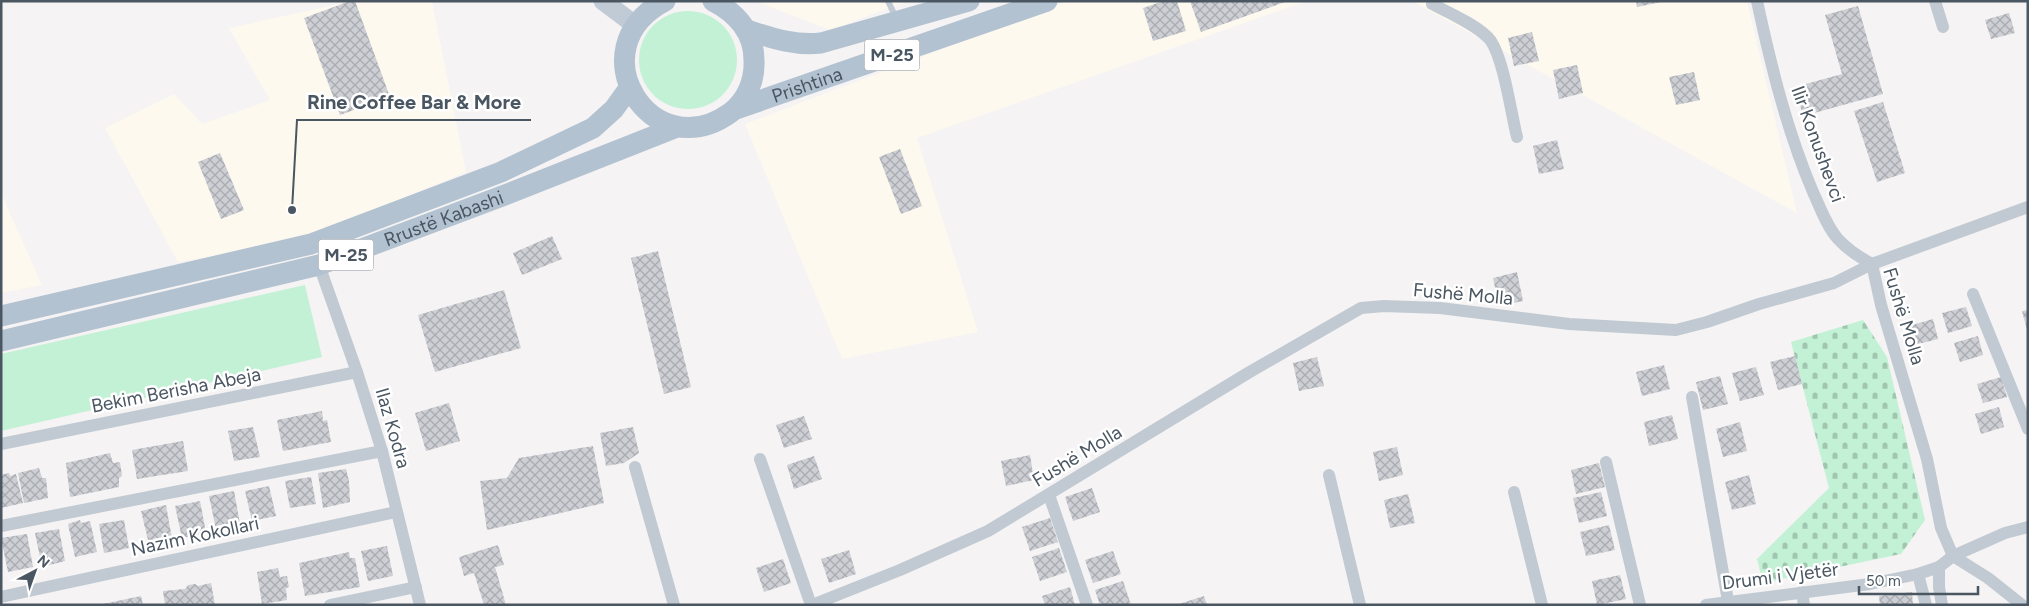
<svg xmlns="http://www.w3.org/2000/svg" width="2029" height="606" font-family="Figtree,sans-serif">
	<defs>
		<pattern id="cemetery-stones" width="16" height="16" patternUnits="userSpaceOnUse" patternTransform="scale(1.25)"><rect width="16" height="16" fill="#c3f1d5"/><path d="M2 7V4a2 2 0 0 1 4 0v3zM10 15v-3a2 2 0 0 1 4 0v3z" fill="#a0c6b0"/></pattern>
		<pattern id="building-cross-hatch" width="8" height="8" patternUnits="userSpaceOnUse" patternTransform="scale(1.25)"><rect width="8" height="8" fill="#cdcfd5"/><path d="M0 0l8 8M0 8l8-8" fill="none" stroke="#a8abb0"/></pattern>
	</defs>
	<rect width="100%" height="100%" fill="#f5f3f3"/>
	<g fill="#fdf9ef">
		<path d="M344 1H432L466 172 300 241 178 262 105 128 174 94 202 124 270 100 229 28 344 3Z"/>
		<path d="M755 1H908L830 30Z"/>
		<path d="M1068 1H1307L917 138 978 332 842 359 745 124Z"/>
		<path d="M1412 1H1747L1797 213Z"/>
		<path d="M1 193 42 285 1 293Z"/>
	</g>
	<g fill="#c3f1d5">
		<circle cx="688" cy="60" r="49"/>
		<path d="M305 285 322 357 1 431V354Z"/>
	</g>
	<path fill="url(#cemetery-stones)" d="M1863 320 1887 357 1925 520 1901 554 1763 583 1757 559 1829 488 1791 342Z"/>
	<g fill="url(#building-cross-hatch)">
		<path d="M350 1H355L390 97 340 115 304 18Z"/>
		<path d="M1164 1H1177L1186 31 1153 41 1143 8Z"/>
		<path d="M1190 1H1285V2L1201 32Z"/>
		<path d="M1636 1H1661V2L1637 7Z"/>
		<path d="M1858 6 1883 94 1803 116 1795 87 1842 74 1825 15Z"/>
		<path d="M2009 13 2015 33 1991 39 1985 20Z"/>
		<path d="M1532 32 1539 61 1514 66 1508 38Z"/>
		<path d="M1577 65 1583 93 1559 99 1553 70Z"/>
		<path d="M1694 72 1700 100 1676 105 1669 77Z"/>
		<path d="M1883 102 1905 173 1877 182 1854 111Z"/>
		<path d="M1557 140 1564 169 1539 174 1533 146Z"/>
		<path d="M900 149 922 206 901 214 879 157Z"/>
		<path d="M220 153 244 210 221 219 198 162Z"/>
		<path d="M552 236 562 259 522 275 513 253Z"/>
		<path d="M658 251 691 387 664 394 631 258Z"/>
		<path d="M1517 272 1523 301 1499 306 1493 278Z"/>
		<path d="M504 290 521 348 435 372 418 315Z"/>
		<path d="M1966 307 1972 326 1948 333 1942 313Z"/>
		<path d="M2028 310V330H2027L2022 311Z"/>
		<path d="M1933 319 1938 339 1914 345 1909 326Z"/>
		<path d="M1978 336 1983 355 1960 362 1954 343Z"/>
		<path d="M1795 356 1802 384 1778 390 1770 362Z"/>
		<path d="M1317 357 1324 386 1299 391 1293 363Z"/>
		<path d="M1664 365 1670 389 1642 396 1636 372Z"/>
		<path d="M1756 367 1764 395 1740 401 1732 373Z"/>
		<path d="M1720 376 1728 404 1703 410 1696 382Z"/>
		<path d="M2001 377 2007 397 1983 403 1977 384Z"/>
		<path d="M449 403 460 441 426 451 415 413Z"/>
		<path d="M1999 407 2004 427 1981 434 1975 414Z"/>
		<path d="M322 411 323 421 327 420 331 442 283 451 277 420Z"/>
		<path d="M1672 415 1678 439 1649 446 1644 422Z"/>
		<path d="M804 416 812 439 784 448 776 425Z"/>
		<path d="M1740 422 1747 451 1723 457 1716 429Z"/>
		<path d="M253 427 260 457 234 461 228 431Z"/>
		<path d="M633 427 639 453 624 463 606 466 600 433Z"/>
		<path d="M183 441 188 471 137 479 132 450Z"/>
		<path d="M593 446 604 503 487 530 480 481 507 478 519 458Z"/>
		<path d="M1397 447 1403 475 1379 481 1373 452Z"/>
		<path d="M110 453 113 463 120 462 122 476 119 478V487L70 497 66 463Z"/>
		<path d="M1030 455 1034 480 1006 486 1001 461Z"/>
		<path d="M814 456 822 479 794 489 787 465Z"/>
		<path d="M1599 463 1605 487 1576 494 1571 470Z"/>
		<path d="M39 468 42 478H46L48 498 24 503 18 473Z"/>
		<path d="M346 469 349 481 350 502 323 508 318 473Z"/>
		<path d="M9 473 10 476 16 474 23 503 1 508V475Z"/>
		<path d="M1749 475 1756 504 1732 510 1725 482Z"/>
		<path d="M311 477 316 504 290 508 285 481Z"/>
		<path d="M269 486 276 516 252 521 245 491Z"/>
		<path d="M1092 488 1100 512 1073 521 1065 497Z"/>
		<path d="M234 491 240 524 216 529 209 496Z"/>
		<path d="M1601 492 1607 516 1579 523 1573 498Z"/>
		<path d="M1408 494 1415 523 1390 528 1384 500Z"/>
		<path d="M200 501 206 533 182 538 175 506Z"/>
		<path d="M166 505 172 539 149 544 141 511Z"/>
		<path d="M1050 518 1058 542 1030 551 1022 527Z"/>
		<path d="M80 520 81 523 90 521 97 552 75 557 68 524Z"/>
		<path d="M124 520 129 548 104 553 99 524Z"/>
		<path d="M1609 525 1615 550 1586 556 1580 532Z"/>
		<path d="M59 529 65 561 42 567 35 533Z"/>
		<path d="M27 534 33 567 8 572 1 538Z"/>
		<path d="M498 545 504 565 495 567 506 605H484L474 573 464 576 459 557Z"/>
		<path d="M387 546 393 576 368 581 361 551Z"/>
		<path d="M1059 548 1067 572 1040 581 1032 557Z"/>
		<path d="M849 550 856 574 829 583 821 559Z"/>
		<path d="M1113 551 1121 574 1093 583 1085 560Z"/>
		<path d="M349 552 350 558H355L360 587 305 596 299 563Z"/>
		<path d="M783 559 791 583 764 592 756 568Z"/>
		<path d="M278 568 280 577 287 576 289 587 286 588 287 600 262 604 257 572Z"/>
		<path d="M1620 575 1626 599 1597 605 1592 581Z"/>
		<path d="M1123 581 1131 605H1100L1095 590Z"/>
		<path d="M211 583 215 605H165L163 591 185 589 188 585 195 584 198 586Z"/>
		<path d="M1070 587 1075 605H1045L1042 596Z"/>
		<path d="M1912 592 1913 605H1880L1879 596Z"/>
		<path d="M141 596 143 605H103V604Z"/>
		<path d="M1204 596 1207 605H1179V604Z"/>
	</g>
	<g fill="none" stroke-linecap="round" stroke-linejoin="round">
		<path stroke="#c1cad2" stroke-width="6" d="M888 1 896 18"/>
		<g stroke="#c1cad2" stroke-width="12">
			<path d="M1432 1V4C1448 12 1481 27 1491 41 1504 61 1511 113 1517 137"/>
			<path d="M1757 1C1771 66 1787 131 1813 192 1820 207 1827 227 1838 239 1848 250 1859 257 1872 264L2028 207"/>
			<path d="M1935 1 1943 27"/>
			<path d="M319 265 357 372 382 451 420 605"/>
			<path d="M1973 294 2028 429"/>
			<path d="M1692 397 1728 601"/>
			<path d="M1 444 357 372"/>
			<path d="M760 459 811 605"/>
			<path d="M1606 462 1640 605"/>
			<path d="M635 467 674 605"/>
			<path d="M1329 475 1360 605"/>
			<path d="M1514 492 1542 605"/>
			<path d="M1049 495 1087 605"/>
			<path d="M1 526 382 451"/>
			<path d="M1939 567V587L1942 605"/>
			<path d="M1918 574 1926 605"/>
			<path d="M1802 592 1804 605"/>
			<path d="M1 597 396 512"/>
			<path d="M330 605 416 587"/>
			<path d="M812 605 900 570 988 531 1248 373 1361 308 1384 306 1440 308 1569 324 1676 330 1707 322 1759 304 1834 283 1872 264 1881 305 1927 459 1941 528 1953 556 1988 578 2022 605"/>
			<path d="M1706 605 1870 584 1918 574 1939 567 1953 556 2005 533 2028 527"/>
		</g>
		<path stroke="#c1cbd6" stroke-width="19" d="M603 1 635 25"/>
		<g stroke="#b3c2d1" stroke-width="21">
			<path d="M665 1C575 48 652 169 730 113 747 101 755 80 754 60 754 33 737 13 713 1"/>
			<path d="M747 30C772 38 794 46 821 43L969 1"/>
			<path id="s1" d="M736 109 1047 1"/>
			<path d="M1 316 311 244 501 172 593 128 614 109 629 88"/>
			<path id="s2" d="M1 341 319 265 510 193 677 127"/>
		</g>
	</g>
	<g text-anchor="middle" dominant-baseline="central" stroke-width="5" stroke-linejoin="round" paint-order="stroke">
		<g fill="#fff" stroke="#808990" stroke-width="1">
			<rect x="864.5" y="39.5" width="55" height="31" rx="4"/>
			<rect x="318.5" y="239.5" width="55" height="31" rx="4"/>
		</g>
		<g font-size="18" font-weight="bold" fill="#4a5661">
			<text x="892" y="55">M-25</text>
			<text x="346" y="255">M-25</text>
		</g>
		<g font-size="19" fill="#4a5661" stroke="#fff">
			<text stroke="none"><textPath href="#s1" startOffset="75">Prishtina</textPath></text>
			<text transform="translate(1818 144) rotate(70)">Ilir Konushevci</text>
			<text stroke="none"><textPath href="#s2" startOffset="460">Rrustë Kabashi</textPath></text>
			<text transform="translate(1463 294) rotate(5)">Fushë Molla</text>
			<text transform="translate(1904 316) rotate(73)">Fushë Molla</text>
			<text transform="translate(176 390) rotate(-11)">Bekim Berisha Abeja</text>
			<text transform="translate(393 428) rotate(74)">Ilaz Kodra</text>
			<text transform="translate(1077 456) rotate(-31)">Fushë Molla</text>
			<text transform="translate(195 536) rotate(-12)">Nazim Kokollari</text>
			<text transform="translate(1780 576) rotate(-7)">Drumi i Vjetër</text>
		</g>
	</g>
	<path fill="none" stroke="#4a5661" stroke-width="2" d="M292 210L297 120H531"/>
	<circle fill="#4a5661" stroke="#fff" stroke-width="2" cx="292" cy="210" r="5"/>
	<g font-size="20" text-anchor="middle" font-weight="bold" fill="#4a5661" stroke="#fff" stroke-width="5" stroke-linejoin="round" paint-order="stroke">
		<text x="414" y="109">Rine Coffee Bar &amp; More</text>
	</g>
	<rect width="2029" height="606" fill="none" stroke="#4a5661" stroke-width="5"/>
	<g transform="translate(35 571) rotate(41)" stroke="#ffffff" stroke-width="4" paint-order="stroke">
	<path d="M0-4L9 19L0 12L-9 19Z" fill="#4a5661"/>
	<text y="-8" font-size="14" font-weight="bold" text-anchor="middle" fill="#4a5661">N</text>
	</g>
	<path d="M1859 586v8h119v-8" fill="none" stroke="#4a5661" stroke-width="2.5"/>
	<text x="1866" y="586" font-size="15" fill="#4a5661" stroke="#ffffff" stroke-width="4" paint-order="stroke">50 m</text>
</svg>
